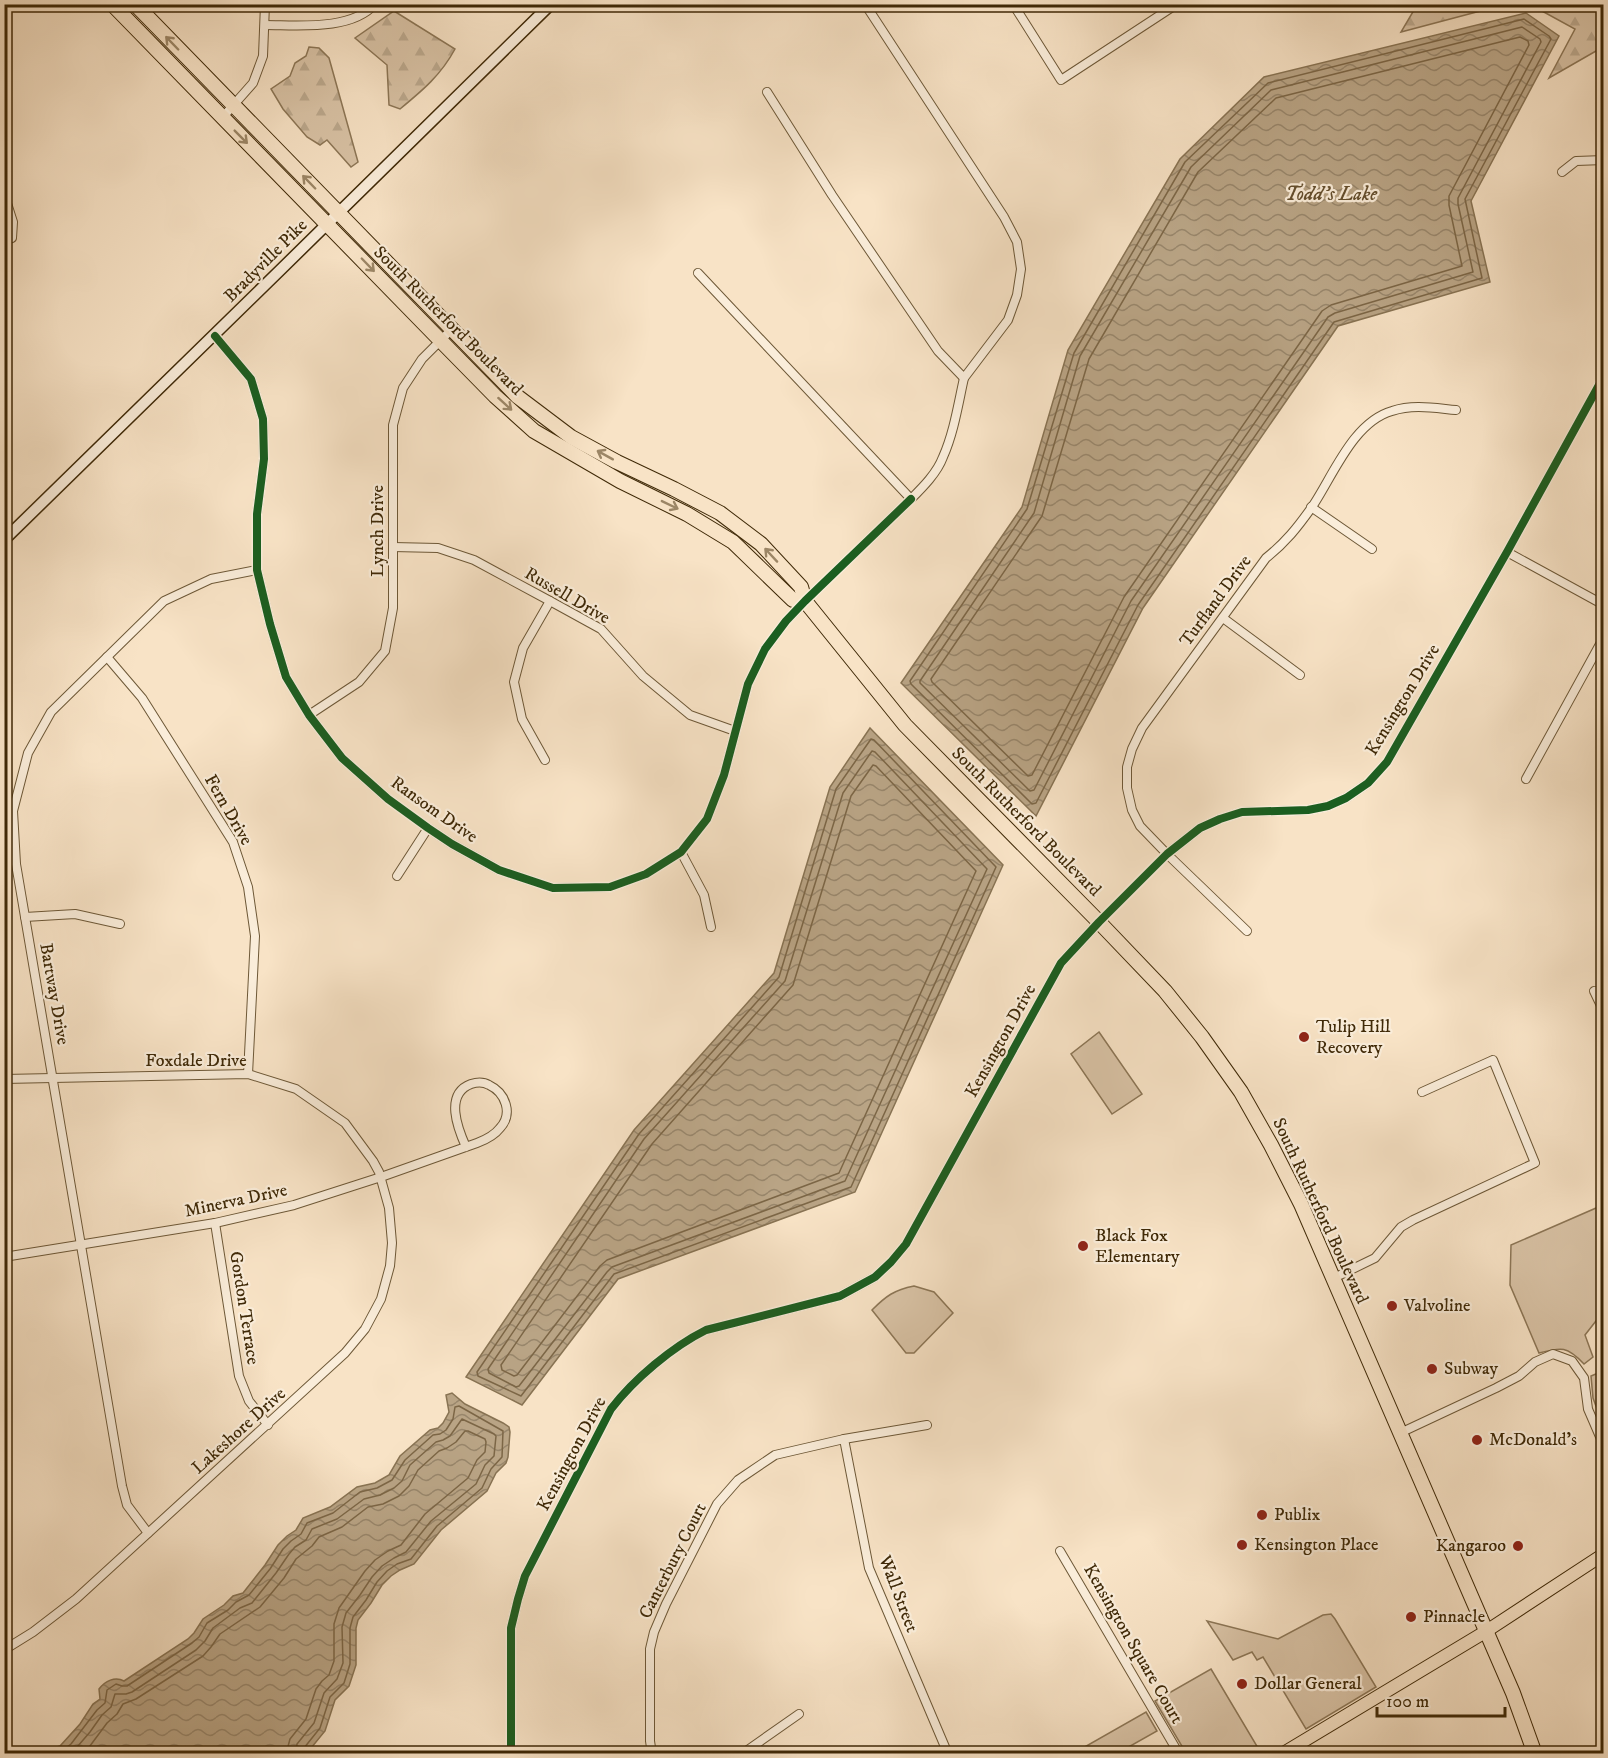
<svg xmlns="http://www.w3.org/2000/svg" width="1608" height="1758" font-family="'IM FELL DW Pica',serif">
	<defs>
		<pattern id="forest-firs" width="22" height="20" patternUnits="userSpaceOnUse" patternTransform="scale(1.5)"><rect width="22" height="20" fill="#d9c3a6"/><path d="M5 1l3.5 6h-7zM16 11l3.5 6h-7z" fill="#bba88d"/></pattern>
		<pattern id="water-waves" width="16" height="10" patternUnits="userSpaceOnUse" patternTransform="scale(1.5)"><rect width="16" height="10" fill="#b9a485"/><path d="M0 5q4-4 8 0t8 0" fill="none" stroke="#98866b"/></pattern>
	</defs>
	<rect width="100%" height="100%" fill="#f8e3c6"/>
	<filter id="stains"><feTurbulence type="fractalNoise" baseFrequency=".00333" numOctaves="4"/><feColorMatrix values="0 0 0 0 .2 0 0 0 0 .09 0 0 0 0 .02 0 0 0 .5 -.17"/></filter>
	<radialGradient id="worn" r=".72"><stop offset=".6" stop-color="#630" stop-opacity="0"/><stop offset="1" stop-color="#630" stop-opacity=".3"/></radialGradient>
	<g fill="#d9c3a6" stroke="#8c7656" stroke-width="1.5">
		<path d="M1099 1032 1142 1094 1112 1114 1071 1054Z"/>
		<path d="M1603 1205V1312L1585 1335 1593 1357 1584 1364C1567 1346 1562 1347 1539 1353L1510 1285 1511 1245Z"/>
		<path d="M914 1286 934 1292 953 1313 914 1353H906L872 1310C886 1296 894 1290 914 1286Z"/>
		<path d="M1603 1371H1604L1603 1425 1593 1398 1591 1376Z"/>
		<path d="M1331 1614 1335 1619 1376 1687 1306 1729 1263 1657 1257 1660 1252 1652 1233 1660 1207 1621 1278 1639 1323 1615Z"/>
		<path d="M1211 1669 1261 1753H1186L1155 1701Z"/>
		<path d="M1146 1712 1157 1731 1118 1753H1074Z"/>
	</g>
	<g fill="url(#forest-firs)" stroke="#8c7656" stroke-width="1.5">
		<path d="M1417 5V4L1503 5 1401 32Z"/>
		<path d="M1531 5H1603V47L1549 78 1575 29Z"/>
		<path d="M394 11 455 49C441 75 423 90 400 109L389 105 387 65 355 38Z"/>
		<path d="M309 47 319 48 329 58 358 162 351 167 327 140 320 145 307 137 283 109 271 89 290 76 295 63 306 56Z"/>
	</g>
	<g fill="url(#water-waves)" stroke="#887353" stroke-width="1.5">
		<path d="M1526 13 1559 36 1471 201 1490 282 1338 326 1143 608 1036 816 901 683 1022 507 1068 350 1180 159 1264 77Z"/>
		<path d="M870 728 1003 865 855 1192 618 1279 522 1405 466 1377 634 1130 774 973 830 787Z"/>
		<path d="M452 1393 465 1404 503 1423 509 1427 510 1432 508 1457 506 1463 496 1473 487 1491 441 1530 414 1564 400 1570 391 1576 382 1585 371 1603 358 1620 356 1628V1665L349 1686 335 1700 325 1731 307 1753H38L60 1746 80 1724 93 1704 100 1699 99 1689C105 1681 115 1676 124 1681L188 1639 194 1633 203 1619 224 1605 233 1596 243 1593 265 1565 278 1545 287 1536 296 1530 303 1518 330 1507 357 1487 375 1483 389 1475 400 1456 430 1430 438 1428 443 1423 449 1412 446 1395Z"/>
	</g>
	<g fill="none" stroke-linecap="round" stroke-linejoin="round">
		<g stroke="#7c6646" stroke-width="1.5">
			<path d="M1524 19 1549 36 1551 39 1465 199 1482 278 1334 322 1138 605 1036 803 1032 804 911 684 910 681 1027 509 1074 353 1185 162 1268 83Z"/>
			<path d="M1522 27 1540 39 1541 42 1458 198V204L1473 272 1335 313 1328 317 1131 601 1034 790 1030 791 920 683V681L1034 513 1080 356 1191 167 1271 90Z"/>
			<path d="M1520 37 1528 41 1529 45 1449 196V205L1462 266 1331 305 1322 311 1124 597 1032 775 1028 776 932 682 931 679 1042 516 1089 359 1198 172 1276 98Z"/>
			<path d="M871 739 874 740 996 867 851 1187 614 1274 521 1396 478 1376 477 1372 639 1134 779 977 836 789Z"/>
			<path d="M872 751 875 752 987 869 845 1181 612 1267 607 1272 519 1386 516 1387 489 1373 488 1369 644 1139 785 981 843 793Z"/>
			<path d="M873 765 876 766 976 871 839 1173 607 1260 600 1266 517 1375 514 1376 502 1370 501 1365 652 1144 793 985 851 796Z"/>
			<path d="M58 1754 71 1744 97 1710 105 1703 107 1690 116 1684 122 1686H127L192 1643 199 1637 207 1623 228 1610 236 1602 249 1595 270 1569 283 1549 291 1541 301 1534 307 1523 333 1513 360 1492 377 1488 392 1480 405 1460 433 1435 440 1434 446 1430 453 1419 455 1407 459 1406 503 1431 502 1457 491 1469 482 1488 437 1526 411 1559 397 1564 387 1571 377 1582 366 1600 353 1617 350 1628V1664L344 1683 330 1697 320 1728 304 1748 303 1754"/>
			<path d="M71 1754 90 1732 102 1715 111 1707 115 1694H126L132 1692 196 1650 205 1641 213 1628 240 1608 252 1603 276 1573 289 1554 295 1547 306 1540 312 1529 337 1519 364 1499 380 1495 394 1488 402 1481 410 1465 436 1442 443 1440 450 1436 462 1419 494 1434 496 1436 494 1456 485 1465 476 1484 431 1521 406 1552 394 1558 382 1566 372 1577 360 1595 346 1613 342 1627 343 1663 337 1679 324 1693 314 1723 297 1744 295 1754"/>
			<path d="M84 1754 107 1723 117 1714 123 1704 136 1699 203 1656 211 1647 220 1634 260 1607 284 1578 296 1559 312 1546 319 1537 342 1527 368 1507 383 1504 399 1496 409 1486 418 1470 439 1451 447 1448 456 1442 465 1431H468L485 1439 486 1442 485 1452 477 1460 468 1478 425 1514 401 1545 388 1551 375 1560 365 1571 339 1608 334 1624V1661L329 1675 322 1681 316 1689 306 1719 290 1739 286 1754"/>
		</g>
		<defs>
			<g id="minor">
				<path d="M1013 4 1061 80 1177 4"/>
				<path d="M265 25C298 25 351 31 375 4"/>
				<path d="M767 92 832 195 938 351 964 378 1008 320 1017 295 1021 269 1017 242 1004 217 865 4"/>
				<path d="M222 118 253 83 263 56 265 4"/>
				<path d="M1562 172 1576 161 1604 160"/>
				<path d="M4 194 13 222 12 238 4 241"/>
				<path d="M698 273 911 499C923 487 937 473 943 457 954 432 958 405 964 378"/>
				<path d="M215 336 251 379 263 419 264 459 257 514V570L270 624 286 677 309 715 342 758 388 799 428 828 452 844 499 870 553 888 610 887 646 874 681 852 707 819 724 775 748 684 765 649 786 621 805 601 911 499"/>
				<path d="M4 367H6"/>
				<path d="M1311 507 1372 549"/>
				<path d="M393 547 438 548 474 560 550 601 601 629 643 676 690 715 735 731"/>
				<path d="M1507 552 1604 605"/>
				<path d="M1223 618 1300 675"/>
				<path d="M107 657 142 698 233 842 248 887 255 936 248 1074"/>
				<path d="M309 715 359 682 385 651 393 608V425L403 388 422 359 452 329"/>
				<path d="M545 760 522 719 514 682 523 648 550 601"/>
				<path d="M1526 779 1604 637"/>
				<path d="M681 852 704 895 711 927"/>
				<path d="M397 876 428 828"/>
				<path d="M25 917 75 914 120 924"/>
				<path d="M1247 931 1167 854 1140 826 1132 810 1127 788V767L1132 749 1142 728 1266 558C1286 542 1297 528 1312 507 1333 476 1353 422 1392 411 1413 404 1434 408 1456 410"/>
				<path d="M1594 991 1604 1012"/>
				<path d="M4 1079 248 1074 296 1089 345 1123 373 1161 379 1172 389 1208 392 1243 390 1266 381 1299 365 1329 345 1353 76 1599 33 1632 4 1650"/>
				<path d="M215 1223 239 1376 249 1401 268 1425"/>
				<path d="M4 1257 215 1223 294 1205 381 1177 477 1143C485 1140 494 1136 500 1128 513 1114 506 1093 489 1085 484 1082 477 1082 471 1084 444 1094 458 1129 466 1147"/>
				<path d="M1334 1278 1375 1258 1401 1227 1413 1220 1535 1163 1493 1060 1422 1092"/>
				<path d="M1400 1433 1496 1388 1519 1376 1535 1362 1553 1354 1572 1361 1584 1378 1588 1409 1604 1446"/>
				<path d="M844 1439 869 1568 948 1754"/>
				<path d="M148 1533 127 1505 122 1486 16 864 13 811 28 753 51 712 164 601 211 579 257 570"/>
				<path d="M1060 1551 1179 1754"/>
				<path d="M511 1754V1628L518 1599 525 1576 611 1409C634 1379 672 1347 706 1330L840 1296 875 1277 891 1262 906 1244 1061 963 1099 922 1167 854 1200 828 1220 819 1242 812 1308 810 1328 806 1346 798 1368 783 1387 762 1507 552 1604 376"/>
				<path d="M652 1754 650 1741V1649L654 1632 666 1604 717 1504 738 1480 775 1455 844 1439 927 1425"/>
				<path d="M742 1754 799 1714"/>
			</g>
			<path id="secondary" d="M4 540C188 362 368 183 551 4"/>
			<path id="primary" d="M1282 1754 1485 1632 1604 1554"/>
			<g id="trunk">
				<path d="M112 4 441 341 495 396 534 431 620 481 687 514 733 542 793 600 805 601"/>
				<path d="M135 4 518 397 571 437 617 462 674 489 720 513 761 544 801 587 805 601 905 725 1099 922 1165 991 1202 1037 1241 1092 1271 1145 1301 1204 1513 1693 1535 1754"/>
			</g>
		</defs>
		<use href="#minor" stroke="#6d5837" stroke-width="10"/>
		<use href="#secondary" stroke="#3f2907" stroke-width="13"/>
		<use href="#primary" stroke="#3f2907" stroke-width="14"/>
		<use href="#trunk" stroke="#3f2907" stroke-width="16"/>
		<use href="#minor" stroke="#faedda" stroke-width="8"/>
		<use href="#secondary" stroke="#faedda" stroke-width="10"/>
		<use href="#primary" stroke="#f8e3c6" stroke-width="12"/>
		<use href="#trunk" stroke="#f8e3c6" stroke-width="14"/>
		<defs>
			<g id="cycleway">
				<path d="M215 336 251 379 263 419 264 459 257 514V570L270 624 286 677 309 715 342 758 388 799 428 828 452 844 499 870 553 888 610 887 646 874 681 852 707 819 724 775 748 684 765 649 786 621 805 601 911 499"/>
				<path d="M511 1754V1628L518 1599 525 1576 611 1409C634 1379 672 1347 706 1330L840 1296 875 1277 891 1262 906 1244 1061 963 1099 922 1167 854 1200 828 1220 819 1242 812 1308 810 1328 806 1346 798 1368 783 1387 762 1507 552 1604 376"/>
			</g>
		</defs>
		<use href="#cycleway" stroke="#faedda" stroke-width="11"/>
		<use href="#cycleway" stroke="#1b5e20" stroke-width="8"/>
	</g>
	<defs><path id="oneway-shaft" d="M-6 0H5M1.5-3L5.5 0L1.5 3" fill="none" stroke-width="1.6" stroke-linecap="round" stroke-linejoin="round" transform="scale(1.5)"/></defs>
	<g stroke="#9c8666">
		<use href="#oneway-shaft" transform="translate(172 43) rotate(-134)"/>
		<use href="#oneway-shaft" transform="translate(241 137) rotate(45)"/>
		<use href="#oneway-shaft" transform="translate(309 182) rotate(-134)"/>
		<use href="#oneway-shaft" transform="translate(368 265) rotate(46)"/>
		<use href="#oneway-shaft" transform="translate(505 404) rotate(42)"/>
		<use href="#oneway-shaft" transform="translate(605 455) rotate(-151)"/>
		<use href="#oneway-shaft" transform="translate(670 505) rotate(26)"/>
		<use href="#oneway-shaft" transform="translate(771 555) rotate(-133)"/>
	</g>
	<g fill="#8f2418" stroke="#faedda" stroke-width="2">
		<circle cx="1304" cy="1037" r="6"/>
		<circle cx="1083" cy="1246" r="6"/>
		<circle cx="1392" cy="1306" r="6"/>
		<circle cx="1432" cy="1369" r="6"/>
		<circle cx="1477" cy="1440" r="6"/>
		<circle cx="1262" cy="1515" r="6"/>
		<circle cx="1242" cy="1545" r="6"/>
		<circle cx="1518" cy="1546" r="6"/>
		<circle cx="1411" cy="1617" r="6"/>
		<circle cx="1242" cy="1684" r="6"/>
	</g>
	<g text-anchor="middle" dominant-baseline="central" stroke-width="4.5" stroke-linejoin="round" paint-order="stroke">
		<g font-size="18" fill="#3f2907" stroke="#faedda">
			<text transform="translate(266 261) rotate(-45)">Bradyville Pike</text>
			<text transform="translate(448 321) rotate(45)">South Rutherford Boulevard</text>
			<text transform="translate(378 531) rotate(-90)">Lynch Drive</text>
			<text transform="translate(567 596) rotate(30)">Russell Drive</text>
			<text transform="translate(1216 601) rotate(-54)">Turfland Drive</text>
			<text transform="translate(1403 700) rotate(-59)">Kensington Drive</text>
			<text transform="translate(228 810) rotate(60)">Fern Drive</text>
			<text transform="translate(434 810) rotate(35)">Ransom Drive</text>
			<text transform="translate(1026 822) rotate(45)">South Rutherford Boulevard</text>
			<text transform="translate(54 994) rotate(80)">Bartway Drive</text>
			<text transform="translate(1001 1041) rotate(-61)">Kensington Drive</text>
			<text x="196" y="1061">Foxdale Drive</text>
			<text transform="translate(236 1201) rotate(-12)">Minerva Drive</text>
			<text transform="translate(1320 1211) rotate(65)">South Rutherford Boulevard</text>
			<text transform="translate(244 1308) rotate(81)">Gordon Terrace</text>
			<text transform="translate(239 1431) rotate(-42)">Lakeshore Drive</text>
			<text transform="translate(572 1454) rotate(-62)">Kensington Drive</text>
			<text transform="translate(673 1561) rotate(-63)">Canterbury Court</text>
			<text transform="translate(898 1594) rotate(69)">Wall Street</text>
			<text transform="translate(1133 1644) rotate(60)">Kensington Square Court</text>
		</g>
		<g font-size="18" fill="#3f2907" stroke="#faedda" text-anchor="start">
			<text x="1316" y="1027">Tulip Hill<tspan x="1316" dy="21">Recovery</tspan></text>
			<text x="1095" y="1236">Black Fox<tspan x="1095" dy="21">Elementary</tspan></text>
			<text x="1404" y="1306">Valvoline</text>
			<text x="1444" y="1369">Subway</text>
			<text x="1489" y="1440">McDonald's</text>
			<text x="1274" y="1515">Publix</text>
			<text x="1254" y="1545">Kensington Place</text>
			<text x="1506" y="1546" text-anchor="end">Kangaroo</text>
			<text x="1423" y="1617">Pinnacle</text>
			<text x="1254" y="1684">Dollar General</text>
		</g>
		<g font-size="20" font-style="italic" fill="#644e2d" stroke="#faedda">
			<text x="1331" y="194">Todd's Lake</text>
		</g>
	</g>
	<rect width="1608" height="1758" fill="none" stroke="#f8e3c6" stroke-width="24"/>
	<rect x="6" y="6" width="1596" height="1746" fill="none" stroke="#3f2907" stroke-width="3"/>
	<rect x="12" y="12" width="1584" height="1734" fill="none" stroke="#3f2907" stroke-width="1.5"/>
	<path d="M1377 1707v9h128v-9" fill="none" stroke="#3f2907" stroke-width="3"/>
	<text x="1386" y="1707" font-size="18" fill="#3f2907" stroke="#faedda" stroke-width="4.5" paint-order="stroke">100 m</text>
	<rect width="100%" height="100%" filter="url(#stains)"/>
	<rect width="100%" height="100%" fill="url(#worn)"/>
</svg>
